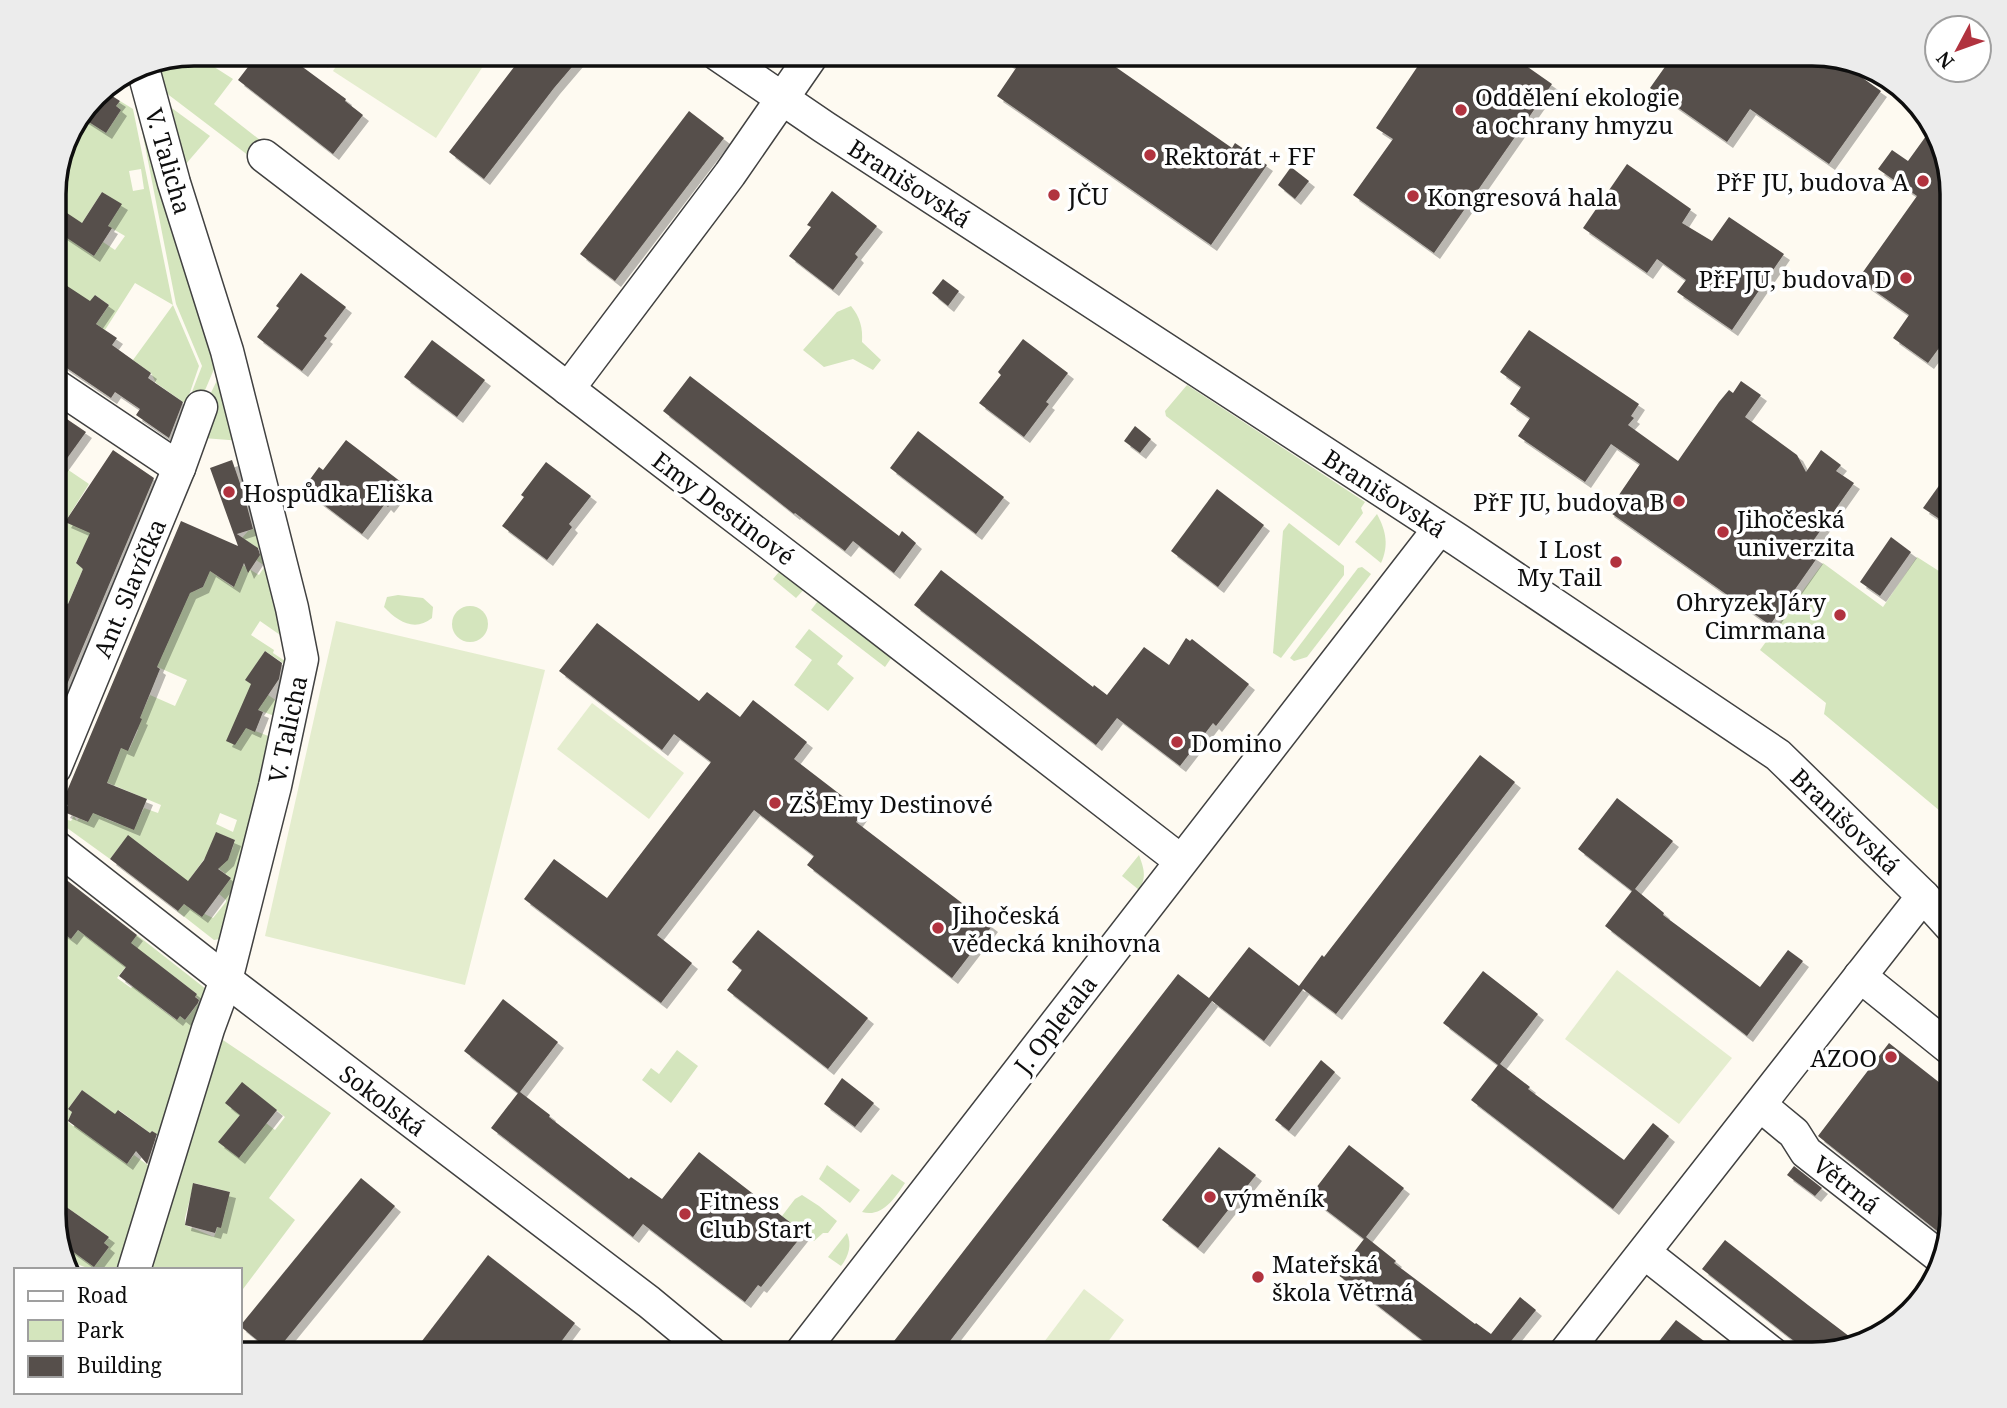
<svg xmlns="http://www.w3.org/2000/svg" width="2007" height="1408" font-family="'Noto Serif',serif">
	<defs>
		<filter id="shadow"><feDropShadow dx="6" dy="6" stdDeviation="0" flood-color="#0004"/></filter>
	</defs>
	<rect width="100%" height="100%" fill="#fefaf1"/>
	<g fill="#d4e5bd" fill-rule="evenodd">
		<path d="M194 54 233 79 214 104 265 144 253 159 157 86 149 63Z"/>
		<path d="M158 98 210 136 179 172Z"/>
		<path d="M120 101 133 109 173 305 199 366 186 404 156 383 151 373 133 360 173 305 135 283 105 330 96 324 109 305 95 295 85 309 55 278V233L57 234 69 215 55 205V185L65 140 81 117 106 133 121 110 116 106ZM141 169 144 189 133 191 129 171ZM102 192 121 204 108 226 125 236 115 250 103 242 94 256 71 240Z"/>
		<path d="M138 110 220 355 200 402 190 397 202 366 176 304Z"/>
		<path d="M851 306C860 317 863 328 862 342L881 360 873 370 853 359 824 367 803 350 837 312Z"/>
		<path d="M223 368 242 441 203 438 205 405Z"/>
		<path d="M1187 385 1365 502 1361 508 1363 513 1339 546 1166 416 1165 411Z"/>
		<path d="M61 465 89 484 65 522 76 526 109 499 76 562 83 569 67 606 55 598V475Z"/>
		<path d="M1377 514C1386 531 1389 545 1381 563L1355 542Z"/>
		<path d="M1289 523 1344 566V575L1281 658 1273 653 1283 531Z"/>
		<path d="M256 528 283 637 260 621 251 635 274 650 273 653 285 661 283 663 265 651 246 680 280 703 277 717 243 704 235 723 271 737 245 840 225 938 214 940 177 911 184 904 213 918 226 902V900L219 894 231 878 205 858 184 887 161 860 134 840 122 843 110 859 63 825 62 818 71 821 74 816 77 821 79 818 87 822 94 809 100 811 106 819 122 825 128 813 139 818 144 808 158 813 161 805 106 782 121 748 129 750 138 730 135 728 150 695 175 706 187 680 153 665 191 588 196 590 203 587 206 580 202 565 233 587 243 565 259 575 265 566 256 560 262 551 242 538 248 531ZM220 813 237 820 233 832 216 824ZM216 833 235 840 232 850 212 842Z"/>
		<path d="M1917 557 1953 580V807L1946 816 1824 714 1826 703 1760 650 1823 563 1883 607Z"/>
		<path d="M783 567 807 586 796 598 773 579Z"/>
		<path d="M1362 567 1371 574 1307 657 1294 661 1290 658 1358 568Z"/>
		<path d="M398 595 423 598 433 607 432 618C415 632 398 622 384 607L387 597Z"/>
		<path d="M821 597 894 654 885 667 811 610Z"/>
		<circle cx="470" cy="624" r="18"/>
		<path d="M809 629 843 656 837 664 854 678 828 711 794 685 812 660 795 647Z"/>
		<path d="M1139 855C1144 869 1147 877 1139 890L1122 876Z"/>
		<path d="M78 930 117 960 137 935 211 993 166 1141 152 1131 150 1133 119 1110 96 1141 127 1164 134 1155 149 1166 153 1178 124 1270C99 1270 69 1272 61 1243L94 1267 109 1247 104 1243 109 1237 65 1206 55 1220V936L60 931 71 939ZM139 950 197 994 195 996 200 1001 185 1020 180 1016 176 1020 150 1000 135 984 131 988 117 978ZM82 1090 111 1112 73 1126 68 1122 72 1112 68 1109Z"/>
		<path d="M217 1036 331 1113 269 1198 295 1220 240 1293V1270H149ZM242 1083 285 1117 275 1130 266 1123 219 1142 240 1115ZM194 1183 230 1192 214 1237 185 1225V1218Z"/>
		<path d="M677 1050 698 1066 671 1103 642 1080 651 1068 659 1074Z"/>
		<path d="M827 1165 860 1190 850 1203 819 1179Z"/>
		<path d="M892 1174 905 1183C895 1198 882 1218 862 1212Z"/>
		<path d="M802 1195 819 1206 837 1221 828 1233H823L814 1241 782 1216 795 1199Z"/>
		<path d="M847 1233C852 1244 849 1256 841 1266L828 1257Z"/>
		<path d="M616 1342 625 1343 638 1354H610L606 1347Z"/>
	</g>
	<g fill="#e4edce">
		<path d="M307 54H337L328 68Z"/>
		<path d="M344 54H491L436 138 333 71Z"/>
		<path d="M336 621 545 670 465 985 265 936Z"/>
		<path d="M592 703 684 773 649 819 557 749Z"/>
		<path d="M1617 970 1732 1058 1679 1124 1565 1039Z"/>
		<path d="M1084 1289 1124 1320 1099 1354H1035Z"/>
	</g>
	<g fill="#564f4b" filter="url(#shadow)">
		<path d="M258 54H285L346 99 345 101 363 115 333 154 238 80Z"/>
		<path d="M524 54H583L554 88 484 179 449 152Z"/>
		<path d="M995 54H1097L1232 148 1235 143 1267 165 1211 245 997 96 1016 68Z"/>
		<path d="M1426 54H1509L1552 84 1434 253 1353 195 1393 139 1376 128Z"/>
		<path d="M1674 54H1813L1840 62 1881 91 1829 164 1750 109 1727 142 1650 88Z"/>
		<path d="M103 90 120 101 116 106 121 110 106 133 81 117 95 95Z"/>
		<path d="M689 111 724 138 615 281 580 254Z"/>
		<path d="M1934 125 1953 194V329L1928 363 1893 338 1909 315 1858 279 1917 196 1878 169 1892 150 1908 161Z"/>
		<path d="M1627 164 1691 209 1682 223 1712 241 1729 217 1784 254 1732 330 1677 292 1686 280 1657 259 1647 273 1583 228Z"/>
		<path d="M1291 167 1309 181 1295 199 1278 185Z"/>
		<path d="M832 191 877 226 855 254 858 257 833 290 789 256 811 227 807 225Z"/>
		<path d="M102 192 122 204 108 226 112 228 94 256 55 230V205L82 223Z"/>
		<path d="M301 273 346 307 324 336 327 338 302 371 257 337 279 308 276 306Z"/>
		<path d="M55 278 90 301 95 295 109 305 96 324 117 338 112 345 151 373 148 378 183 402 169 438 136 415 140 409 115 392 111 398 55 360Z"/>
		<path d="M943 279 959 291 948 306 932 293Z"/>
		<path d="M1529 330 1639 404 1631 416 1634 418 1628 425 1678 461 1719 402 1729 390 1733 393 1741 381 1761 395 1745 417 1797 455 1806 472 1821 450 1841 465 1836 471 1854 483 1806 551 1817 558 1770 625 1608 511 1640 464 1611 444 1585 482 1518 436 1530 418 1510 404 1521 387 1500 372Z"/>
		<path d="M1023 339 1068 373 1046 402 1049 404 1024 437 979 403 1001 375 998 372Z"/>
		<path d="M432 340 485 380 457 417 404 377Z"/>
		<path d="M690 376 899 536 902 531 916 543 894 573 853 541 845 551 795 513 794 514 663 411Z"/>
		<path d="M55 411 86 432 55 475Z"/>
		<path d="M1135 426 1151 439 1140 453 1124 441Z"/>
		<path d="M918 431 1004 497 976 534 890 468Z"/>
		<path d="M346 440 405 485 388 507 385 504 362 534 303 489 319 467 323 470Z"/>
		<path d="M113 450 154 478 55 713V598L68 604 83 569 76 563 90 533 65 522Z"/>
		<path d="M232 460 244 495 253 529 237 534 258 548 260 555 248 573 244 563 234 587 210 571 203 587 190 593 157 667 160 669 140 718 142 719 128 751 121 748 107 783 147 799 134 830 93 813 88 822 64 812 68 805 62 803 181 521 238 546 210 468Z"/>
		<path d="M546 462 591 496 569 524 572 527 547 560 502 526 524 497 521 495Z"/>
		<path d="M1953 466V528L1923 508Z"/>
		<path d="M1217 489 1264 525 1218 587 1171 551Z"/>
		<path d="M1891 537 1911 552 1880 596 1860 582Z"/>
		<path d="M941 570 1093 687 1094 685 1107 695 1144 647 1169 665 1186 638 1190 641 1192 639 1249 684 1216 726 1213 723 1180 766 1117 718 1096 745 914 605Z"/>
		<path d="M597 623 699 701 707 692 740 717 753 700 807 742 794 759 863 812 856 822 992 926 952 978 807 865 814 856 754 810 657 935 692 963 661 1003 524 899 554 859 607 898 711 762 674 734 662 750 559 671Z"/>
		<path d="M265 651 282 663 279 679 258 710 263 712 255 732 246 728 235 745 226 741 251 684 245 680Z"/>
		<path d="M1480 755 1515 782 1336 1014 1303 989 1264 1041 1212 1001 940 1354H884L1178 974 1209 998 1249 947 1299 986 1322 955 1324 957Z"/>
		<path d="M1617 798 1673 841 1635 889 1664 913 1663 915 1760 987 1788 950 1803 961 1747 1036 1605 926 1632 891 1578 849Z"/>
		<path d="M216 832 235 840 228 860 218 869 231 878 202 917 184 904 178 911 110 859 128 835 188 881 204 860Z"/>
		<path d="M55 871 137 935 131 943 197 994 195 997 199 1000 198 1003 185 1020 180 1016 177 1020 119 976 126 967 78 930 71 939 55 927Z"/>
		<path d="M758 930 868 1018 828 1069 727 990 742 970 732 962Z"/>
		<path d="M1483 971 1538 1014 1500 1064 1530 1087 1528 1089 1624 1160 1653 1123 1669 1136 1613 1209 1471 1100 1498 1065 1443 1023Z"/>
		<path d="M503 999 558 1042 520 1092 550 1115 549 1117 629 1179 631 1177 662 1199 699 1152 804 1233 761 1287 758 1285 745 1302 643 1224 633 1237 491 1128 518 1093 464 1051Z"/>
		<path d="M1889 1043 1940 1083 1953 1069V1214L1946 1238 1818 1136Z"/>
		<path d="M1321 1060 1335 1072 1289 1131 1275 1120Z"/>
		<path d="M842 1078 874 1103 855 1127 824 1104Z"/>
		<path d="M242 1082 277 1110 239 1158 218 1142 240 1115 225 1103Z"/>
		<path d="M82 1090 115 1114 118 1110 150 1133 152 1131 157 1134 147 1164 136 1151 127 1164 68 1121 72 1112 68 1109Z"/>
		<path d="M1349 1145 1404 1188 1366 1237 1396 1261 1394 1263 1475 1324 1476 1323 1491 1334 1520 1297 1536 1310 1507 1346 1517 1354H1440L1337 1274 1364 1239 1309 1197Z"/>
		<path d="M1219 1147 1256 1175 1198 1248 1162 1220Z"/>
		<path d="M1794 1166 1822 1188 1815 1196 1787 1175Z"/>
		<path d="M361 1178 395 1206 274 1354 240 1326Z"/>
		<path d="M193 1183 230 1192 221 1228 217 1227 215 1233 185 1225Z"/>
		<path d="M65 1206 109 1237 104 1243 109 1247 94 1267 61 1243 55 1220Z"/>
		<path d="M1725 1240 1808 1305 1858 1343 1811 1354 1785 1334 1702 1269Z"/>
		<path d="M488 1255 575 1323 552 1354H412Z"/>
		<path d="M1676 1320 1704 1341 1694 1354H1649Z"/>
	</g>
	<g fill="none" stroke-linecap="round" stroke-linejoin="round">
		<defs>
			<g id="minor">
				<path d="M717 54 824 127 1458 540 1778 755 1923 896 1953 929"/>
				<path d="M264 156 871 621 1181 861"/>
				<path d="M55 385 179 468"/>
				<path d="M568 389 730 174 813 54"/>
				<path d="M55 768 179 468 201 407"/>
				<path d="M55 846 226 980 649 1302 712 1354"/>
				<path d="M1860 976 1953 1051"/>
				<path d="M1760 1105 1794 1133 1806 1152 1940 1257"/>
				<path d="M1645 1253 1773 1354"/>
				<path d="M134 1270 208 1029 226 980 275 786 302 659 292 608 227 351 174 183 142 65"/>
				<path d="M800 1354 1439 529"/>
				<path d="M1564 1354 1923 896"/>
			</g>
		</defs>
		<use href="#minor" stroke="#414141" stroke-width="35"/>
		<use href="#minor" stroke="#fff" stroke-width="32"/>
	</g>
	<g fill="#b1333f" stroke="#fff" stroke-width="2.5">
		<circle cx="1461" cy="110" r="7"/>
		<circle cx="1150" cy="155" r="7"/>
		<circle cx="1923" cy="181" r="7"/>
		<circle cx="1054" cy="195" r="7"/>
		<circle cx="1413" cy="196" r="7"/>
		<circle cx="1906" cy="278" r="7"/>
		<circle cx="229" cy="492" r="7"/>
		<circle cx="1679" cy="501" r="7"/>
		<circle cx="1723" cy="532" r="7"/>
		<circle cx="1616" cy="562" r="7"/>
		<circle cx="1840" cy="615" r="7"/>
		<circle cx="1177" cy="742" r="7"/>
		<circle cx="775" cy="803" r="7"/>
		<circle cx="938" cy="928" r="7"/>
		<circle cx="1891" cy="1057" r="7"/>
		<circle cx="1210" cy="1197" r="7"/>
		<circle cx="685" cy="1214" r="7"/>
		<circle cx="1258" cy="1277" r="7"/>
	</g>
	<g text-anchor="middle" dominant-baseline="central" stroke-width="7" stroke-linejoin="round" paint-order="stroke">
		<g font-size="24" fill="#0e0e0e" stroke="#fff" text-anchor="start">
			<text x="1475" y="96">Oddělení ekologie<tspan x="1475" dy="28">a ochrany hmyzu</tspan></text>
			<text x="1164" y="155">Rektorát + FF</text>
			<text x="1909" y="181" text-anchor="end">PřF JU, budova A</text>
			<text x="1068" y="195">JČU</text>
			<text x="1427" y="196">Kongresová hala</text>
			<text x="1892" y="278" text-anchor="end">PřF JU, budova D</text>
			<text x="243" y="492">Hospůdka Eliška</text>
			<text x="1665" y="501" text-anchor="end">PřF JU, budova B</text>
			<text x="1737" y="518">Jihočeská<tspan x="1737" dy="28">univerzita</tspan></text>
			<text x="1602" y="548" text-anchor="end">I Lost<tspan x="1602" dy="28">My Tail</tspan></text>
			<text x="1826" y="601" text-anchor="end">Ohryzek Járy<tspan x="1826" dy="28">Cimrmana</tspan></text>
			<text x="1191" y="742">Domino</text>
			<text x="789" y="803">ZŠ Emy Destinové</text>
			<text x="952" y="914">Jihočeská<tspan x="952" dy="28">vědecká knihovna</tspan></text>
			<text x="1877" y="1057" text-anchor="end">AZOO</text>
			<text x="1224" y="1197">výměník</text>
			<text x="699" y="1200">Fitness<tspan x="699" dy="28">Club Start</tspan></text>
			<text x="1272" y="1263">Mateřská<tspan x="1272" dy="28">škola Větrná</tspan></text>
		</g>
		<g font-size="24" fill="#0e0e0e" stroke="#fff">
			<text transform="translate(169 161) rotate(74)">V. Talicha</text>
			<text transform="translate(910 183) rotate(33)">Branišovská</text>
			<text transform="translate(1385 493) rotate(33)">Branišovská</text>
			<text transform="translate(724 508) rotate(37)">Emy Destinové</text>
			<text transform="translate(129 588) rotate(-67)">Ant. Slavíčka</text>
			<text transform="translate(287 729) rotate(-78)">V. Talicha</text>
			<text transform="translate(1846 821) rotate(44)">Branišovská</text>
			<text transform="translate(1055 1024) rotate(-52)">J. Opletala</text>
			<text transform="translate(383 1100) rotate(37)">Sokolská</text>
			<text transform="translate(1847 1184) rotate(38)">Větrná</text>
		</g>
	</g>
	<path d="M0 0H2007V1408H0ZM194 66H1812A128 128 0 0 1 1940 194V1214A128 128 0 0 1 1812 1342H194A128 128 0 0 1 66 1214V194A128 128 0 0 1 194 66Z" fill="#ececec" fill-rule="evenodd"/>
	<path fill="none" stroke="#0e0e0e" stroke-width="3.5" d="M194 66H1812A128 128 0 0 1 1940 194V1214A128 128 0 0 1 1812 1342H194A128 128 0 0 1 66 1214V194A128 128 0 0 1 194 66Z"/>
	<rect x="14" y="1268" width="228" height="126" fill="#ffffff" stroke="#9f9f9f" stroke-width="2"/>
	<rect x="28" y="1291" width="35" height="10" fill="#ffffff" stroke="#9f9f9f" stroke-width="2"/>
	<text x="77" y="1303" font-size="21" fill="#0e0e0e">Road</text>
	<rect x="28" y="1320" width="35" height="21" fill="#d4e5bd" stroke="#9f9f9f" stroke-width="2"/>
	<text x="77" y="1338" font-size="21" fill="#0e0e0e">Park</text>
	<rect x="28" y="1356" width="35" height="21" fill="#564f4b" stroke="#9f9f9f" stroke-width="2"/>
	<text x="77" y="1373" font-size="21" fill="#0e0e0e">Building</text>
	<g transform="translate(1958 49) rotate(229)"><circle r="33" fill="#ffffff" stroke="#9f9f9f" stroke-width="2"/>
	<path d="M0-5L12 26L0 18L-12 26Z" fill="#b1333f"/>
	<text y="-10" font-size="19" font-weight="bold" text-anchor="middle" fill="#0e0e0e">N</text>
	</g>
</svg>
